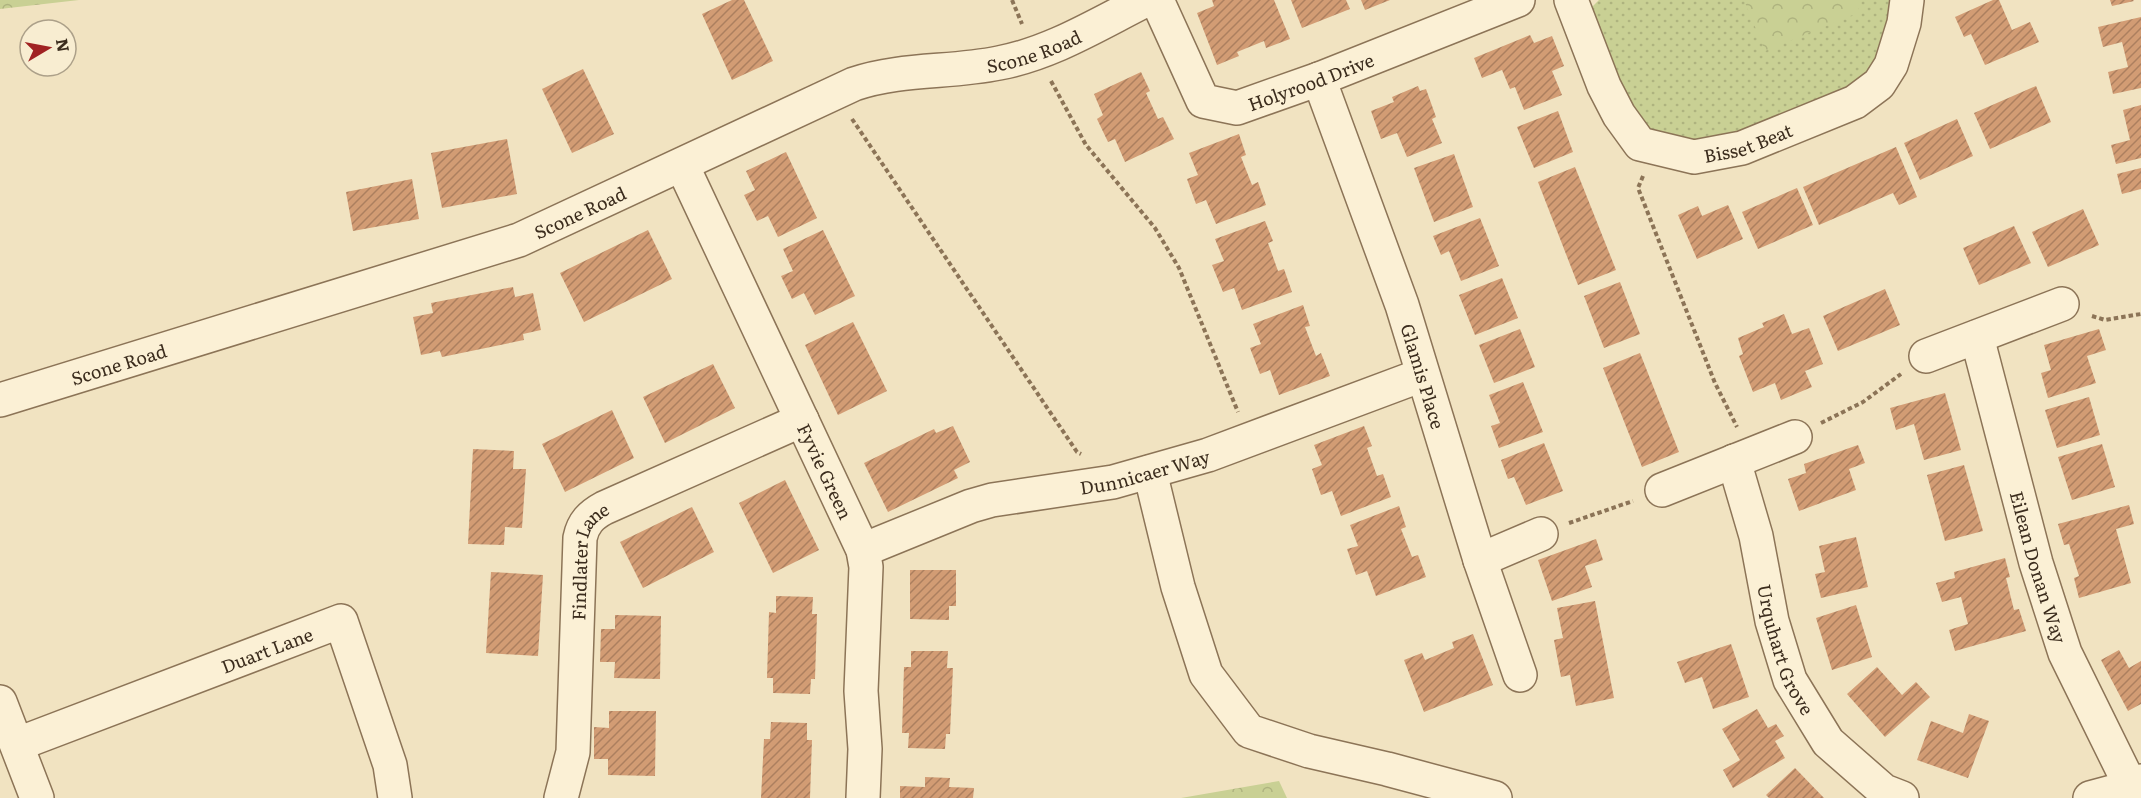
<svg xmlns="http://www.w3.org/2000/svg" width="2141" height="798" font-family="Literata,serif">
	<defs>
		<pattern id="grass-dots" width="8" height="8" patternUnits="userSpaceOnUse" patternTransform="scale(1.5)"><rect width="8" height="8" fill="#c9d094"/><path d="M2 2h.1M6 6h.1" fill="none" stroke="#aeb37f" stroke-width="1.8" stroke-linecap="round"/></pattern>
		<pattern id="forest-crowns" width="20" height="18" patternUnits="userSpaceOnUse" patternTransform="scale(1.5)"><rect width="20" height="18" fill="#c9d094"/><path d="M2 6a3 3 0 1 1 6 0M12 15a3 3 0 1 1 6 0" fill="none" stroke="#aeb37f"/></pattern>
		<pattern id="building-hatch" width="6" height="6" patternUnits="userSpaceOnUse" patternTransform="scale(1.5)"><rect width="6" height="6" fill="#d29c74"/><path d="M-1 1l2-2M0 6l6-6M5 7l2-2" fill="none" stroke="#ac7f5f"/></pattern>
	</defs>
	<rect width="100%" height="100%" fill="#f1e3c1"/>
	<path fill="url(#grass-dots)" d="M1599 0H1892V13L1877 62 1854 89 1708 143 1667 141 1641 125 1622 99 1588 11Z"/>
	<g fill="url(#forest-crowns)">
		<path d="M0 0H79L0 9Z"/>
		<path d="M1744 0H1855L1860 12 1765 51Z"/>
		<path d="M1279 781 1287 798H1181Z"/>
	</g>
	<g fill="url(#building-hatch)">
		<path d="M732 0H744L773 61 732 80 702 14Z"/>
		<path d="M1212 0H1274L1290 39 1266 48 1264 41 1237 52 1239 56 1217 65 1197 13 1214 6Z"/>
		<path d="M1291 0H1346L1350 9 1302 28Z"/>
		<path d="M1361 0H1390L1365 10Z"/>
		<path d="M1993 0H1999L2012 30 2030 22 2039 42 1985 65 1971 34 1964 37 1955 17Z"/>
		<path d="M2110 0H2133L2134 1 2112 6Z"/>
		<path d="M2141 17V88L2113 94 2108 72 2128 67 2122 42 2103 47 2098 27Z"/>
		<path d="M1530 35 1534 43 1552 36 1564 66 1552 71 1562 95 1524 110 1515 87 1510 89 1502 70 1482 78 1474 58Z"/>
		<path d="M583 69 614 134 572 153 542 89Z"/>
		<path d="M1141 72 1150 91 1146 93 1158 119 1163 117 1174 139 1125 162 1115 139 1108 142 1097 119 1103 115 1094 94Z"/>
		<path d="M1418 86 1420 91 1426 89 1436 117 1432 119 1442 143 1407 157 1397 133 1381 139 1371 111 1394 102 1392 97Z"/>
		<path d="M2036 86 2051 122 1990 149 1974 113Z"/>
		<path d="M2141 105V158L2116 164 2111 145 2130 140 2123 110Z"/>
		<path d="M1558 111 1573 152 1534 168 1517 127Z"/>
		<path d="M1957 119 1973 156 1920 180 1904 143Z"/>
		<path d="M1239 134 1246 155 1241 157 1252 185 1258 182 1266 205 1216 224 1206 200 1196 204 1187 179 1198 175 1189 153Z"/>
		<path d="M507 139 517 194 442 208 431 153Z"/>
		<path d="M1896 147 1917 197 1899 205 1893 193 1819 225 1803 187Z"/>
		<path d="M786 152 817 218 778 237 768 216 757 221 744 195 755 190 746 171Z"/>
		<path d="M1454 154 1473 207 1434 222 1414 168Z"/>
		<path d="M1575 167 1616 270 1578 285 1538 182Z"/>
		<path d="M2141 168V189L2122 194 2117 174Z"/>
		<path d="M412 179 419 219 353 231 346 192Z"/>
		<path d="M1797 188 1813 225 1758 249 1742 212Z"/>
		<path d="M1728 205 1743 239 1697 259 1678 215 1698 206 1702 216Z"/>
		<path d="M2083 209 2099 245 2048 267 2032 232Z"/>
		<path d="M1480 218 1499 266 1461 281 1449 251 1441 255 1433 236Z"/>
		<path d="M1265 221 1273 241 1268 243 1278 271 1284 269 1292 292 1242 310 1234 288 1223 292 1212 265 1224 261 1215 239Z"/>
		<path d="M2014 226 2031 263 1979 285 1963 248Z"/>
		<path d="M648 230 672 279 584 322 560 273Z"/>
		<path d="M823 230 855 296 815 315 804 293 792 299 781 276 793 271 783 249Z"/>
		<path d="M1502 278 1518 318 1475 335 1459 295Z"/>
		<path d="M1620 282 1640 334 1604 348 1584 296Z"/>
		<path d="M513 287 515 297 533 293 541 330 523 334 524 340 442 357 440 351 421 355 413 317 433 313 431 303Z"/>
		<path d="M1885 289 1900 325 1838 351 1823 316Z"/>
		<path d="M1303 305 1310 326 1305 327 1316 356 1321 353 1330 376 1279 395 1270 370 1260 374 1250 348 1261 344 1253 324Z"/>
		<path d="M1784 314 1792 334 1809 328 1823 364 1805 371 1812 387 1781 400 1775 383 1753 392 1739 356 1743 354 1738 338 1764 327 1762 323Z"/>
		<path d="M853 322 887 391 838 415 805 345Z"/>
		<path d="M1520 329 1535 367 1494 383 1479 345Z"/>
		<path d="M2099 329 2106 350 2087 356 2096 383 2048 398 2041 373 2051 370 2044 345Z"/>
		<path d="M1640 353 1679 452 1642 467 1603 368Z"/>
		<path d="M713 364 735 408 665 443 643 397Z"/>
		<path d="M1523 382 1543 432 1499 448 1491 426 1500 423 1489 395Z"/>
		<path d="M1945 393 1961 450 1924 460 1914 424 1896 430 1890 408Z"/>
		<path d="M2089 397 2100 435 2057 448 2045 410Z"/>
		<path d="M612 410 634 458 565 492 542 444Z"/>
		<path d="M953 426 970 462 954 470 958 478 888 512 864 463 934 429 936 433Z"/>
		<path d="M1364 426 1372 446 1367 448 1377 476 1383 474 1391 497 1341 516 1332 491 1321 495 1312 469 1322 465 1314 445Z"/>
		<path d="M1544 443 1563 491 1526 505 1514 477 1508 479 1501 460Z"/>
		<path d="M2102 444 2115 487 2072 500 2058 457Z"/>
		<path d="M1858 445 1865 463 1849 469 1856 490 1799 511 1788 479 1806 473 1804 464Z"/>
		<path d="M473 449 514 451 513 469H526L522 528 505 527 504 545 468 544Z"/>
		<path d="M1964 465 1983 531 1945 541 1927 475Z"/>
		<path d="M785 480 819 550 773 573 739 503Z"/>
		<path d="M2129 505 2134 524 2116 529 2131 583 2079 598 2074 578 2079 576 2069 544 2064 545 2058 524Z"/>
		<path d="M1399 506 1406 527 1401 529 1412 557 1418 555 1426 577 1376 596 1367 571 1356 575 1347 549 1358 546 1350 525Z"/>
		<path d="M692 507 714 552 643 588 620 542Z"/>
		<path d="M1856 537 1868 587 1821 598 1815 574 1825 572 1819 546Z"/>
		<path d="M1596 539 1603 560 1585 566 1592 587 1552 601 1538 560Z"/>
		<path d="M2005 558 2010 577 2006 578 2014 610 2019 609 2026 631 1955 651 1949 630 1968 624 1961 597 1942 602 1936 583 1955 578 1954 572Z"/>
		<path d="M910 570H956V606H949V620L910 619Z"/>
		<path d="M491 572 543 575 538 656 486 653Z"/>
		<path d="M776 596 813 597 812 614H817L815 679H811L810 694 773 693V678H767L769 612 776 613Z"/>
		<path d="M1595 601 1614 698 1576 706 1570 675 1561 677 1554 640 1563 638 1557 608Z"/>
		<path d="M1856 605 1872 657 1832 670 1816 618Z"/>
		<path d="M615 615 661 616 660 679 614 678 615 662H600L601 629H615Z"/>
		<path d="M1473 634 1493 685 1424 712 1404 660 1422 653 1425 660 1454 648 1452 642Z"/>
		<path d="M1731 644 1749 697 1713 709 1702 677 1685 683 1677 662Z"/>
		<path d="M2119 650 2129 668 2141 661V704L2128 711 2101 660Z"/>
		<path d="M911 651H948L947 668H953L950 734H946L945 749 908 748 909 733H902L904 667H911Z"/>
		<path d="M1877 667 1902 695 1916 682 1930 697 1885 737 1847 694Z"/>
		<path d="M1757 709 1768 728 1776 724 1784 736 1775 741 1785 758 1733 788 1723 770 1740 760 1722 729Z"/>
		<path d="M609 711H656L655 776 608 775V759H594V727L609 728Z"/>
		<path d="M1969 714 1989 721 1968 778 1917 760 1931 721 1963 733Z"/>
		<path d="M771 722 807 723V740H812L810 798H761L764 739H770Z"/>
		<path d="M1795 768 1824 798H1769L1766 795Z"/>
		<path d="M925 777 950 778 949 787 974 788 973 798H900V786L925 787Z"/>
	</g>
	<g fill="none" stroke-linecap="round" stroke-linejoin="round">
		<defs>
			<g id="minor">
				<path id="s1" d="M1157 0 1203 101 1237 108 1319 79 1518 0"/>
				<path id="s2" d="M1571 0 1604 86 1619 115 1640 144 1694 157 1742 148 1855 102 1879 84 1891 65 1904 23 1907 0"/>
				<path id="s3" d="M1319 79 1402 305 1480 560 1520 675"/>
				<path id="s4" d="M682 165 863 550 866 567 861 691 865 749 863 798"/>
				<path id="s5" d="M1977 337 2036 563 2065 653 2131 787"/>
				<path d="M1926 356 2062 304"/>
				<path id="s6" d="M0 400 519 240 854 84C901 68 951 73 999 63 1052 53 1098 24 1146 0"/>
				<path id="s7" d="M1734 461 1756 536 1772 621 1790 680 1828 742 1884 791 1902 798"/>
				<path d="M1150 472 1178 587 1206 674 1249 731 1309 751 1387 769 1495 798"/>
				<path d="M1662 490 1795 437"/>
				<path id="s8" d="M863 550 971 506 992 500 1113 482 1208 455 1422 375"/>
				<path d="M1480 560 1541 534"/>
				<path d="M0 702 37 798"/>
				<path id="s9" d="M18 744 341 621 390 765 395 798"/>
				<path id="s10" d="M561 798 573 752 580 538C583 523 591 515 604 508L802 420"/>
				<path d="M2090 798 2131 787 2141 781"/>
			</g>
		</defs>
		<use href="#minor" stroke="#8c7457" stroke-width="36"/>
		<g stroke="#8c7457" stroke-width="4" stroke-dasharray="4.5 3" stroke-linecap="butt">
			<path d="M1012 0 1022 24"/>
			<path d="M1051 81 1086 145 1155 228 1179 268 1238 412"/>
			<path d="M852 119 1077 452 1081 454"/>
			<path d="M1643 176 1638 188 1715 383 1737 427"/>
			<path d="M2092 316 2105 320 2141 314"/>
			<path d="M1821 423 1863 402 1901 374"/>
			<path d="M1569 523 1633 501"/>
		</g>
		<use href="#minor" stroke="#fbf0d5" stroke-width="33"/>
	</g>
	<g text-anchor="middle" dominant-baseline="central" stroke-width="6" stroke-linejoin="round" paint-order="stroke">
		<g font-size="18" fill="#3b2c1d" stroke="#f8edd1">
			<text stroke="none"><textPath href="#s6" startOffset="1096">Scone Road</textPath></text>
			<text stroke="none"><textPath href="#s1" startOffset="224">Holyrood Drive</textPath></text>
			<text stroke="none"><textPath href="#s2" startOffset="272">Bisset Beat</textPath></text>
			<text stroke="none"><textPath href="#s6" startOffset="610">Scone Road</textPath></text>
			<text stroke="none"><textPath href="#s6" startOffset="124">Scone Road</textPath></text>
			<text stroke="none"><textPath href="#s3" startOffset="315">Glamis Place</textPath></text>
			<text stroke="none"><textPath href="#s4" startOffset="338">Fyvie Green</textPath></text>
			<text stroke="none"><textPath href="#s8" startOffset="294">Dunnicaer Way</textPath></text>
			<text stroke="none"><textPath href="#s10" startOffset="242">Findlater Lane</textPath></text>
			<text stroke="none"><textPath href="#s5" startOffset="238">Eilean Donan Way</textPath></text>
			<text stroke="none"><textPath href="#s7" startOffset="196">Urquhart Grove</textPath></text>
			<text stroke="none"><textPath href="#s9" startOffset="266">Duart Lane</textPath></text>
		</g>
	</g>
	<g transform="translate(48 48) rotate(80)"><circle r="28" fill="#f8edd1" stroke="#aca089" stroke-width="1.5"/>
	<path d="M0-4.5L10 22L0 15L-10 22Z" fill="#a02222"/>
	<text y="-9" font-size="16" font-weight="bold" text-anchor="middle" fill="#3b2c1d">N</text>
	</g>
</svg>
